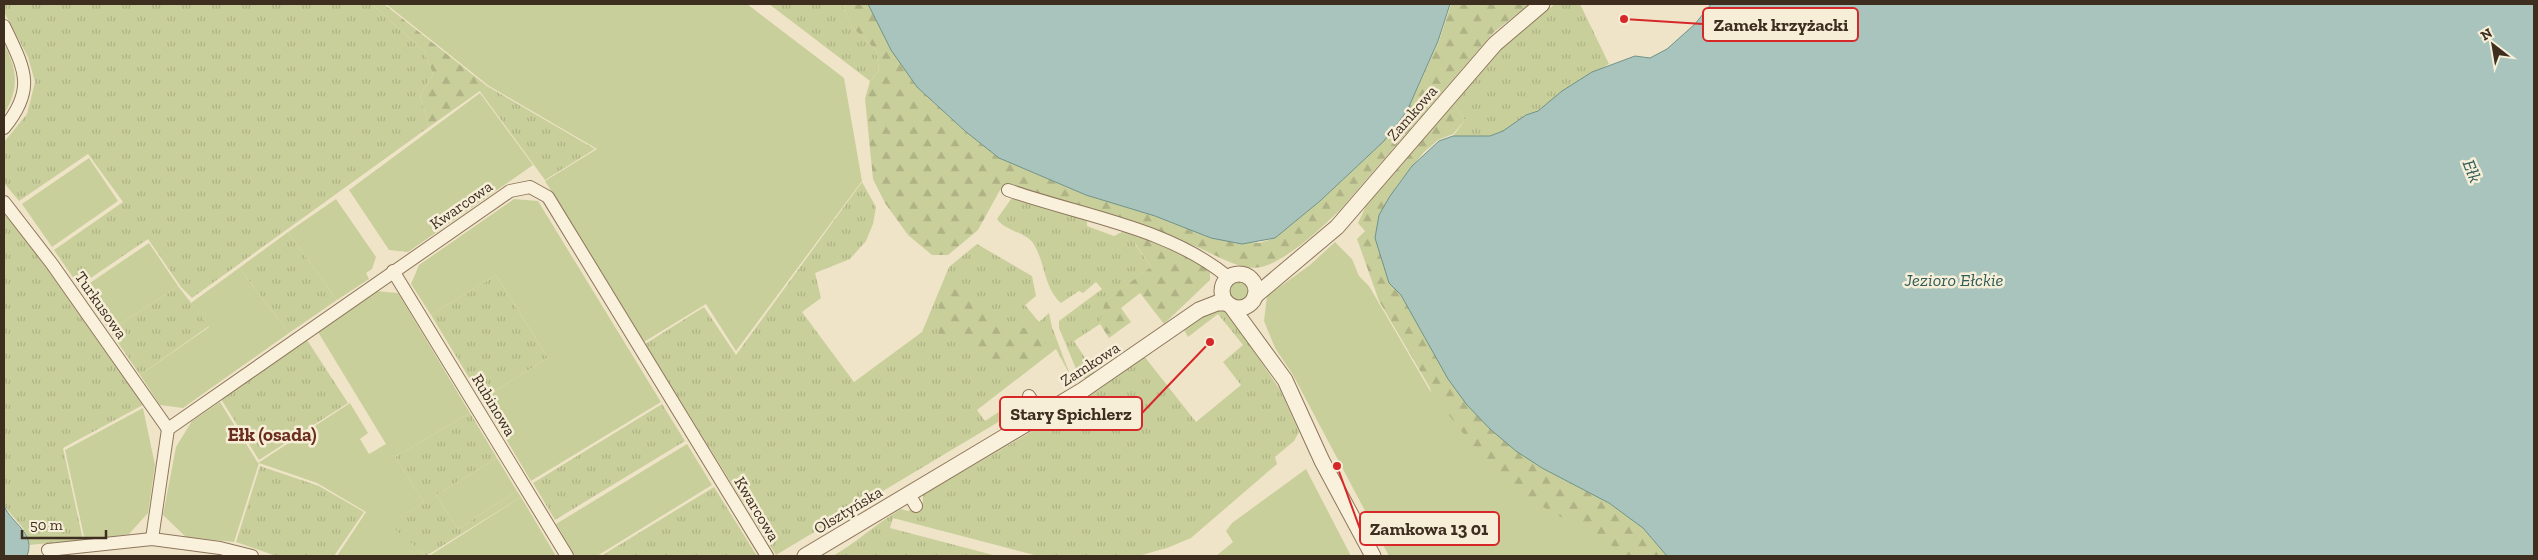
<svg xmlns="http://www.w3.org/2000/svg" width="2538" height="560" font-family="'Zilla Slab',serif">
	<defs>
		<pattern id="grass-tufts" width="24" height="20" patternUnits="userSpaceOnUse" patternTransform="scale(1.25)"><rect width="24" height="20" fill="#c9cf9b"/><path d="M3 7l-1-3M5 7V3M7 7l1-3M15 17l-1-3M17 17v-4M19 17l1-3" fill="none" stroke="#aeb285"/></pattern>
		<pattern id="forest-firs" width="22" height="20" patternUnits="userSpaceOnUse" patternTransform="scale(1.25)"><rect width="22" height="20" fill="#c9cf9b"/><path d="M5 1l3.5 6h-7zM16 11l3.5 6h-7z" fill="#aeb285"/></pattern>
	</defs>
	<rect width="100%" height="100%" fill="#f0e4c8"/>
	<g fill="url(#grass-tufts)">
		<path d="M4 4H372L424 51 433 74 420 96 429 127 192 298 181 287 148 239 79 286 54 250 123 202 88 154 19 201 4 183V142L27 114 35 82 28 57 4 12Z"/>
		<path d="M769 4H842L852 27 876 50 879 71 870 81Z"/>
		<path d="M1555 4H1580L1609 64 1562 91 1538 111 1526 115 1504 131 1490 136H1453L1465 120 1454 104 1471 81 1507 41Z"/>
		<path d="M487 86 595 149 545 180 479 90Z"/>
		<path d="M862 182 876 207 873 224 866 241 850 259 815 273 821 298 802 312 854 382 922 332 949 267 977 244 1032 276 1036 296 1025 305 1039 322 1049 313 1052 327 1070 375 1056 349 977 410 985 421 1020 398 1025 406 776 555 645 344 704 307 736 355Z"/>
		<path d="M1011 199H1022L1087 218V226L1114 236 1124 231 1139 234 1135 244 1151 267 1106 301 1100 324 1074 341 1095 373 1085 379 1076 369 1059 328V321L1102 289 1096 282 1083 293 1079 291 1061 303C1043 287 1046 263 1033 243 1025 232 1005 231 997 219Z"/>
		<path d="M4 212 47 269 143 405 63 448 83 540 29 545 23 528 4 506Z"/>
		<path d="M288 232 337 300 289 333 239 268Z"/>
		<path d="M496 275 548 358 482 399 431 315Z"/>
		<circle cx="1239" cy="291" r="9"/>
		<path d="M178 286 209 326 140 375 110 331Z"/>
		<path d="M1224 310 1232 318 1280 390 1299 432 1294 441 1275 457 1277 464 1191 538 1167 548 1138 556H1038L893 518 890 528 997 556H833C857 542 877 523 901 509L908 511 923 502V495L1031 432 1029 428 1144 356 1196 422 1241 385 1223 362 1243 345 1218 314 1188 337 1184 330 1209 311Z"/>
		<path d="M307 340 348 403 259 460 221 399Z"/>
		<path d="M662 404 685 441 555 520 533 483Z"/>
		<path d="M470 413 497 458 436 495 458 529 517 491 521 497 426 556 388 524 424 502 395 457Z"/>
		<path d="M260 466 319 486 364 512 334 556H276L236 542Z"/>
		<path d="M714 487 757 556H601Z"/>
	</g>
	<g fill="url(#forest-firs)">
		<path d="M372 4H384L487 86 429 127 420 96 433 74 424 51Z"/>
		<path d="M842 4H868L891 50 917 87 965 131 999 158 1086 195 1155 216 1211 238 1259 243 1275 238 1320 201 1384 141 1407 111 1439 41 1451 4H1530L1494 32 1340 210C1321 228 1287 261 1261 267 1245 271 1220 258 1206 251 1144 223 1077 206 1011 186L1000 190 978 230 948 255H932L908 235 885 203 873 179 865 99 870 81 879 71 876 50 852 27Z"/>
		<path d="M1454 104 1465 120 1453 134 1438 140 1424 152 1401 180 1379 215 1389 283 1401 295 1429 344 1490 429 1542 468 1609 503 1643 528 1667 556H1490L1430 388 1379 301 1357 239 1365 231 1358 223 1366 206Z"/>
		<path d="M1139 234 1194 258 1210 273V280L1164 324 1140 293 1121 308 1131 322 1109 338 1100 324 1105 301 1151 267 1135 243Z"/>
		<path d="M949 287C974 295 988 320 1012 328 1017 329 1026 327 1032 327L1044 337 1046 351 1029 361 992 364 967 337 944 338 939 334C940 314 934 302 949 287Z"/>
	</g>
	<g fill="#c9cf9b">
		<path d="M386 4H747L844 78 862 181 736 351 706 304 644 342 545 181 597 149 489 86Z"/>
		<path d="M4 44C17 69 20 88 4 114Z"/>
		<path d="M480 93 533 165 408 252 389 250 349 190Z"/>
		<path d="M89 158 118 201 52 247 22 204Z"/>
		<path d="M336 199 376 257 372 269 366 273 369 279 337 300 288 232Z"/>
		<path d="M514 199 538 201 661 402 531 481 482 399 548 358 496 275 431 315 411 284 419 265Z"/>
		<path d="M1335 242 1352 259 1359 276 1369 286 1429 389 1502 484 1625 553 1615 556H1389L1293 375 1275 348 1264 321 1267 296 1310 265Z"/>
		<path d="M149 243 178 286 110 331 81 289Z"/>
		<path d="M239 268 289 333 183 408 160 405 140 375 209 327 191 303Z"/>
		<path d="M376 291 398 293 470 413 395 457 424 502 389 524 426 556H337L366 512 317 483 259 463 234 542 186 537 163 515 176 447 192 421 220 402 258 463 350 403 368 433 360 439 369 454 386 444 318 332Z"/>
		<path d="M143 408 155 465 148 513 129 534 85 541 65 450Z"/>
		<path d="M687 444 712 485 597 556H575L556 524Z"/>
		<path d="M497 458 517 491 458 529 436 495Z"/>
		<path d="M1306 469 1351 556H1216L1233 542 1226 531 1232 523Z"/>
		<path d="M521 497 556 556H429Z"/>
	</g>
	<g fill="#a9c4bc" stroke="#6f938a">
		<path d="M868 4H1450L1438 41 1407 111 1384 141 1320 201 1275 238 1242 244 1211 238 1155 216 1086 195 999 158 965 131 917 87 891 50Z"/>
		<path d="M1711 4H2534V556H1667L1643 528 1609 503 1542 468 1516 451 1490 429 1467 405 1448 379 1401 295 1389 283 1375 238 1379 215 1390 196 1412 166 1439 141 1453 136H1490L1503 131 1526 115 1538 111 1562 91 1592 72 1635 56 1650 58 1667 49 1695 24Z"/>
		<path d="M4 506C12 524 36 533 27 556H4Z"/>
	</g>
	<g fill="none" stroke-linecap="round" stroke-linejoin="round">
		<defs>
			<g id="minor">
				<path d="M4 26C24 68 37 88 4 128"/>
				<path d="M1008 190C1082 216 1167 227 1228 277"/>
				<path d="M4 202 52 264 168 429"/>
				<path d="M393 271 567 556"/>
				<path d="M1029 396 1041 416"/>
				<path d="M909 494 916 506"/>
				<path d="M152 539 168 429 510 191 530 187 548 197 767 556"/>
				<path d="M48 550 152 539 220 548 252 556"/>
			</g>
			<g id="tertiary">
				<circle cx="1239" cy="291" r="17"/>
				<path d="M1255 296 1337 227 1495 44 1542 4"/>
				<path d="M1231 306 1285 380 1322 461 1373 556"/>
				<path d="M805 556 1083 390 1199 310 1217 303H1227"/>
			</g>
		</defs>
		<use href="#minor" stroke="#8d765c" stroke-width="14"/>
		<use href="#tertiary" stroke="#8d765c" stroke-width="17"/>
		<use href="#minor" stroke="#faf1dc" stroke-width="12"/>
		<use href="#tertiary" stroke="#faf1dc" stroke-width="15"/>
	</g>
	<g text-anchor="middle" dominant-baseline="central" stroke-width="5" stroke-linejoin="round" paint-order="stroke">
		<g font-size="16" fill="#3d2e20" stroke="#f7eed8">
			<text transform="translate(1412 113) rotate(-49)">Zamkowa</text>
			<text transform="translate(461 205) rotate(-35)">Kwarcowa</text>
			<text transform="translate(101 305) rotate(55)">Turkusowa</text>
			<text transform="translate(1090 364) rotate(-33)">Zamkowa</text>
			<text transform="translate(494 405) rotate(59)">Rubinowa</text>
			<text transform="translate(757 509) rotate(59)">Kwarcowa</text>
			<text transform="translate(848 510) rotate(-31)">Olsztyńska</text>
		</g>
		<g font-size="18" font-style="italic" fill="#2f5d5a" stroke="#f7eed8">
			<text transform="translate(2472 171) rotate(69)">Ełk</text>
			<text x="1954" y="280">Jezioro Ełckie</text>
		</g>
		<g font-size="19" font-weight="bold" fill="#6b2e1e" stroke="#f7eed8">
			<text x="272" y="434">Ełk (osada)</text>
		</g>
	</g>
	<path fill="none" stroke="#d62828" stroke-width="2" d="M1624 19L1703 24M1210 342L1142 413M1337 466L1360 529"/>
	<g fill="#d62828" stroke="#f7eed8" stroke-width="2">
		<circle cx="1624" cy="19" r="5"/>
		<circle cx="1210" cy="342" r="5"/>
		<circle cx="1337" cy="466" r="5"/>
	</g>
	<g fill="#f7eed8" stroke="#d62828" stroke-width="2">
		<rect x="1703" y="8" width="155" height="33" rx="5"/>
		<rect x="1000" y="397" width="142" height="33" rx="5"/>
		<rect x="1360" y="512" width="139" height="33" rx="5"/>
	</g>
	<g font-size="18" text-anchor="middle" font-weight="bold" fill="#3d2e20">
		<text x="1781" y="31">Zamek krzyżacki</text>
		<text x="1071" y="420">Stary Spichlerz</text>
		<text x="1429" y="535">Zamkowa 13 01</text>
	</g>
	<rect width="2538" height="560" fill="none" stroke="#3d2e20" stroke-width="10"/>
	<g transform="translate(2493 45) rotate(329)" stroke="#f7eed8" stroke-width="4" paint-order="stroke">
	<path d="M0-4L9 19L0 12L-9 19Z" fill="#3d2e20"/>
	<text y="-8" font-size="14" font-weight="bold" text-anchor="middle" fill="#3d2e20">N</text>
	</g>
	<path d="M22 530v8h84v-8" fill="none" stroke="#3d2e20" stroke-width="2.5"/>
	<text x="30" y="530" font-size="15" fill="#3d2e20" stroke="#f7eed8" stroke-width="4" paint-order="stroke">50 m</text>
</svg>
